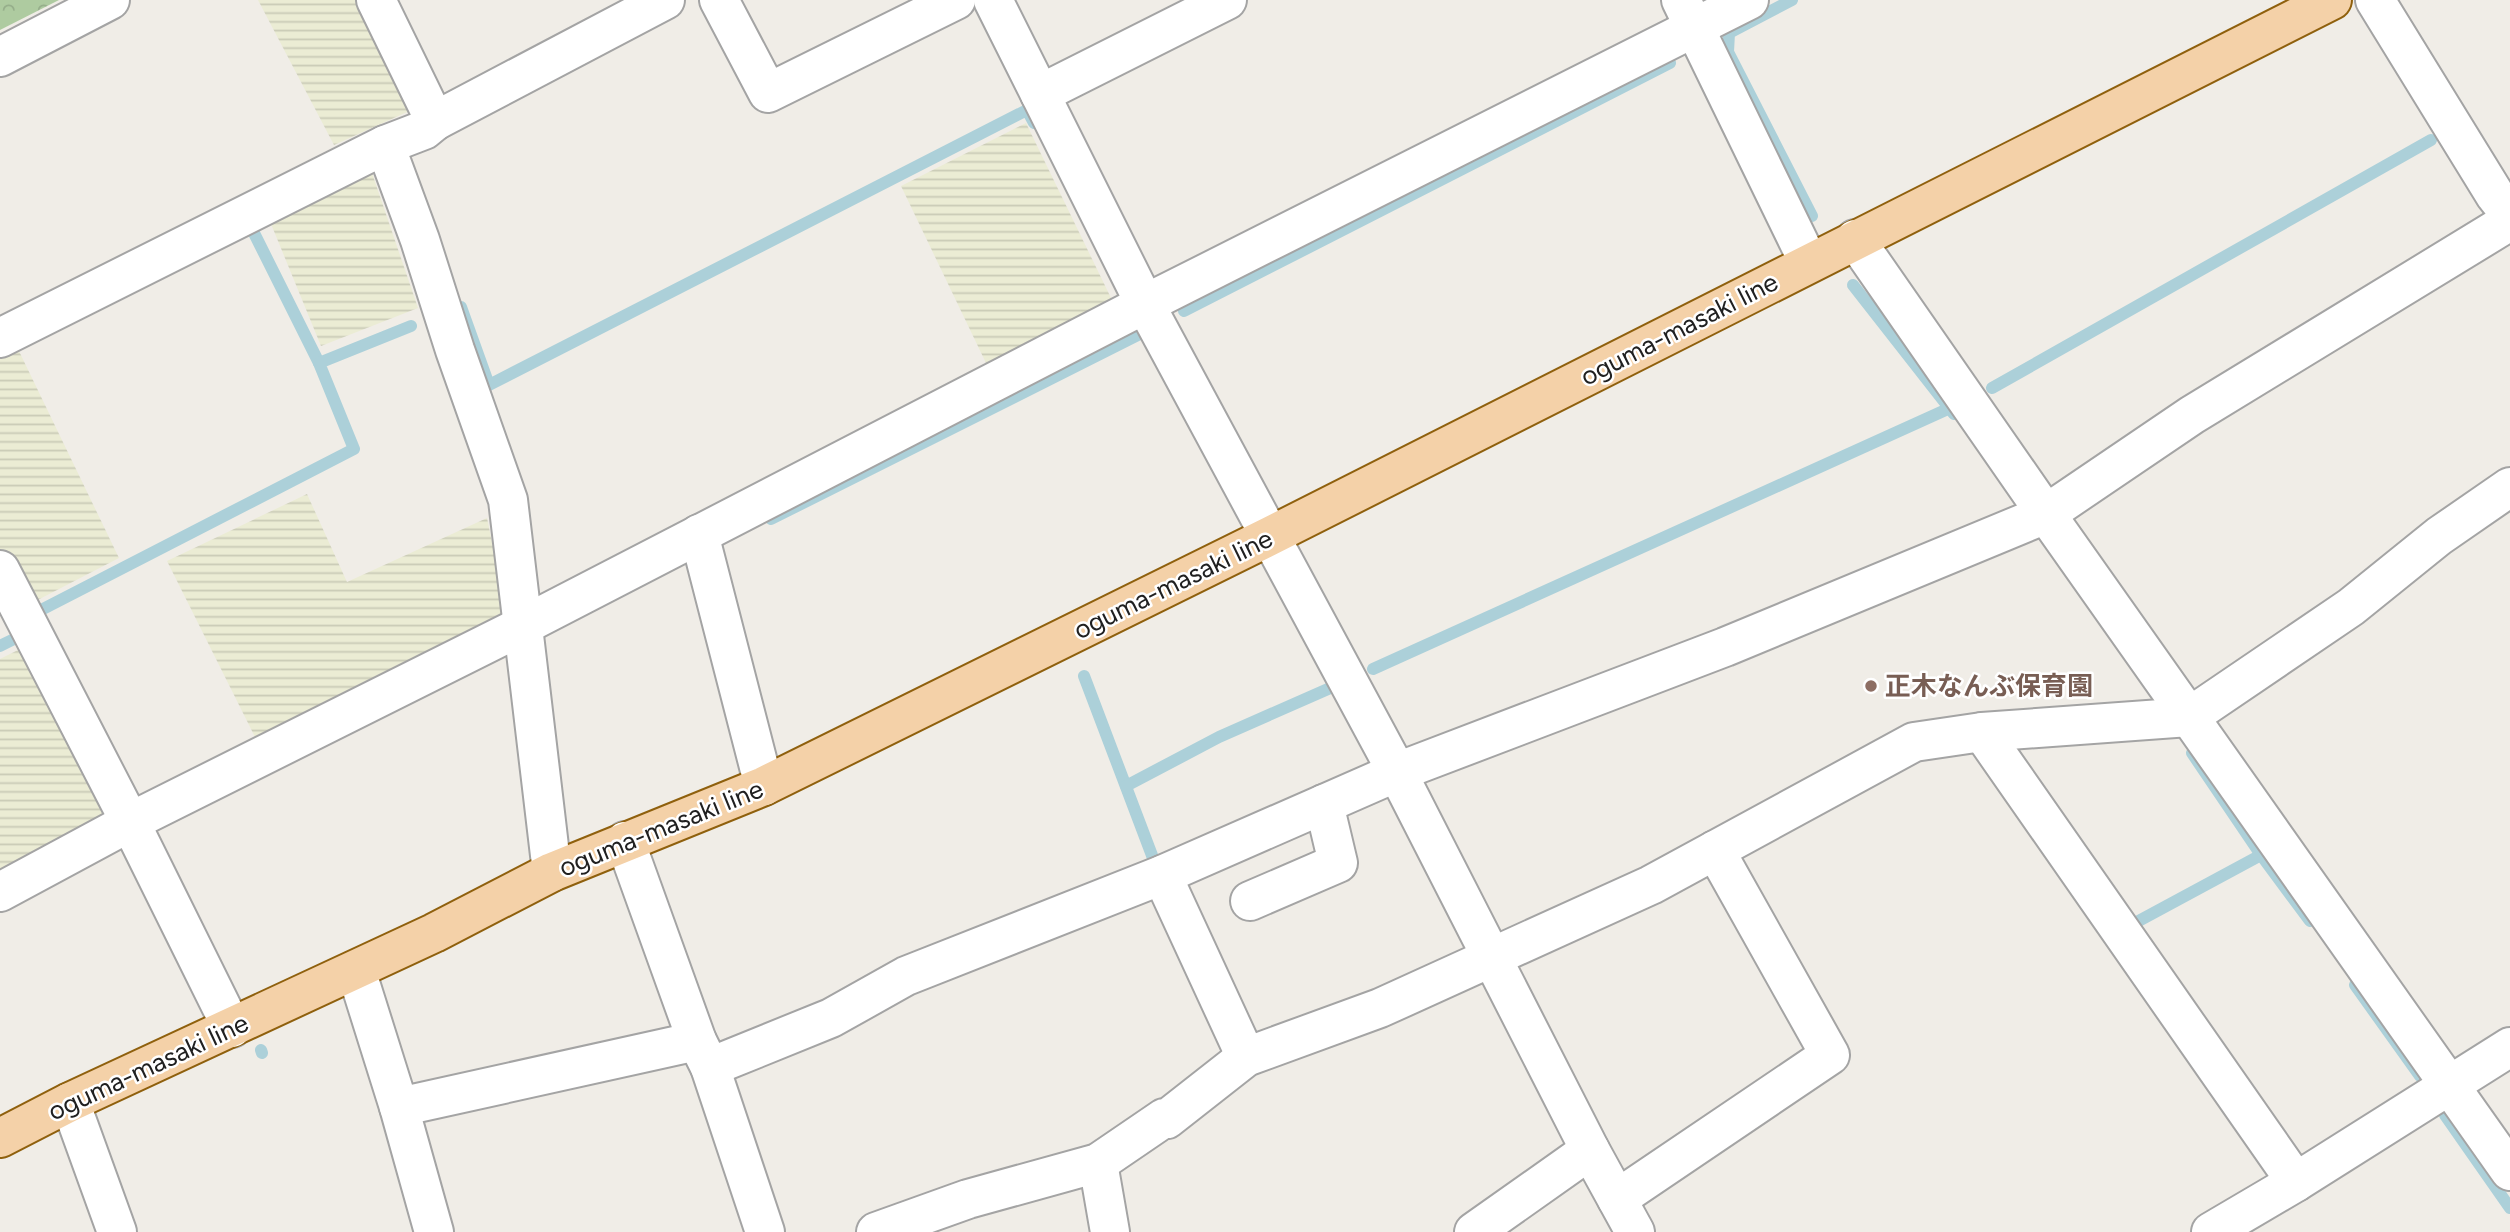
<svg xmlns="http://www.w3.org/2000/svg" width="2510" height="1232" font-family="Figtree,'Noto Sans JP',sans-serif">
	<defs>
		<pattern id="farmland-rules" width="6" height="5" patternUnits="userSpaceOnUse" patternTransform="scale(1.75)"><rect width="6" height="5" fill="#ebecd4"/><path d="M0 2.5h6" fill="none" stroke="#c9cab6"/></pattern>
		<pattern id="forest-crowns" width="20" height="18" patternUnits="userSpaceOnUse" patternTransform="scale(1.75)"><rect width="20" height="18" fill="#aecba0"/><path d="M2 6a3 3 0 1 1 6 0M12 15a3 3 0 1 1 6 0" fill="none" stroke="#95ae8a"/></pattern>
	</defs>
	<rect width="100%" height="100%" fill="#f0ede7"/>
	<g fill="url(#farmland-rules)">
		<path d="M258 0H366L416 108 334 145Z"/>
		<path d="M1026 123 1112 300 986 363 901 186Z"/>
		<path d="M371 170 418 308 321 346 269 219Z"/>
		<path d="M17 347 119 558 28 605 0 549V356Z"/>
		<path d="M307 494 347 582 487 518 508 619 256 739 167 561Z"/>
		<path d="M26 646 113 815 0 875V659Z"/>
	</g>
	<path fill="url(#forest-crowns)" d="M0 0H59L0 30Z"/>
	<g fill="none" stroke-linecap="round" stroke-linejoin="round">
		<g stroke="#acd0d9" stroke-width="12">
			<path d="M1792 0 1729 33 1728 52 1812 216"/>
			<path d="M253 231 319 363"/>
			<path d="M1853 285 1954 414"/>
			<path d="M461 307 489 385 1027 110 1034 123"/>
			<path d="M1184 311 1670 63"/>
			<path d="M1992 388 2431 140"/>
			<path d="M771 519 1142 333"/>
			<path d="M41 610 354 449 319 363 411 326"/>
			<path d="M0 646 12 640"/>
			<path d="M1373 669 1950 408"/>
			<path d="M1084 676 1153 858"/>
			<path d="M2192 753 2261 855 2310 921"/>
			<path d="M1126 786 1219 737 1328 689"/>
			<path d="M2133 924 2261 855"/>
			<path d="M2355 985 2420 1076"/>
			<path d="M261 1050 262 1053"/>
			<path d="M2445 1115 2510 1208"/>
		</g>
		<defs>
			<g id="minor">
				<path d="M376 0 435 121 424 130 385 145 420 240 455 350 508 500 552 872"/>
				<path d="M719 0 768 93 956 0"/>
				<path d="M993 0 1145 304 1397 772 1590 1150 1635 1232"/>
				<path d="M1681 0 1809 263"/>
				<path d="M2375 0 2495 195 2510 214"/>
				<path d="M0 57 110 0"/>
				<path d="M1040 94 1227 0"/>
				<path d="M435 121 665 0"/>
				<path d="M1855 239 2046 514 2510 1171"/>
				<path d="M0 338 385 145"/>
				<path d="M699 534 764 786"/>
				<path d="M0 570 130 822 232 1028"/>
				<path d="M1982 732 2296 1182"/>
				<path d="M625 841 697 1041 710 1067 765 1232"/>
				<path d="M1162 875 1246 1057"/>
				<path d="M0 892 130 822 522 626 1145 304 1749 0"/>
				<path d="M1250 901 1338 863 1324 804"/>
				<path d="M356 970 399 1107 434 1232"/>
				<path d="M710 1067 831 1018 906 976 1162 875 1397 772 1725 647 2046 514 2192 415 2510 221"/>
				<path d="M70 1102 117 1232"/>
				<path d="M399 1107 697 1041"/>
				<path d="M1098 1163 1110 1232"/>
				<path d="M1617 1199 1830 1055 1715 850"/>
				<path d="M876 1232 968 1199 1098 1163 1164 1118 1167 1119 1246 1057 1380 1008 1651 885 1914 742 1982 732 2189 717 2351 607 2439 536 2510 487"/>
				<path d="M1474 1232 1590 1150"/>
				<path d="M2211 1232 2296 1182 2510 1047"/>
			</g>
			<path id="major" d="M0 1138 70 1102 434 933 552 872 764 786 1270 536 2332 0"/>
		</defs>
		<use href="#minor" stroke="#a4a4a4" stroke-width="42"/>
		<use href="#major" stroke="#8f600d" stroke-width="42"/>
		<use href="#minor" stroke="#fff" stroke-width="38"/>
		<use href="#major" stroke="#f4d1a8" stroke-width="38"/>
	</g>
	<circle fill="#8d6e63" stroke="#fff" stroke-width="2.5" cx="1871" cy="686" r="7"/>
	<g text-anchor="middle" dominant-baseline="central" stroke-width="5" stroke-linejoin="round" paint-order="stroke">
		<g font-size="26" fill="#202020" stroke="#fff">
			<text transform="translate(1679 329) rotate(-27)">oguma-masaki line</text>
			<text transform="translate(1173 584) rotate(-26)">oguma-masaki line</text>
			<text transform="translate(661 828) rotate(-22)">oguma-masaki line</text>
			<text transform="translate(148 1067) rotate(-25)">oguma-masaki line</text>
		</g>
		<g font-size="26" font-weight="bold" fill="#785e54" stroke="#fff" text-anchor="start">
			<text x="1885" y="686">正木なんぶ保育園</text>
		</g>
	</g>
</svg>
